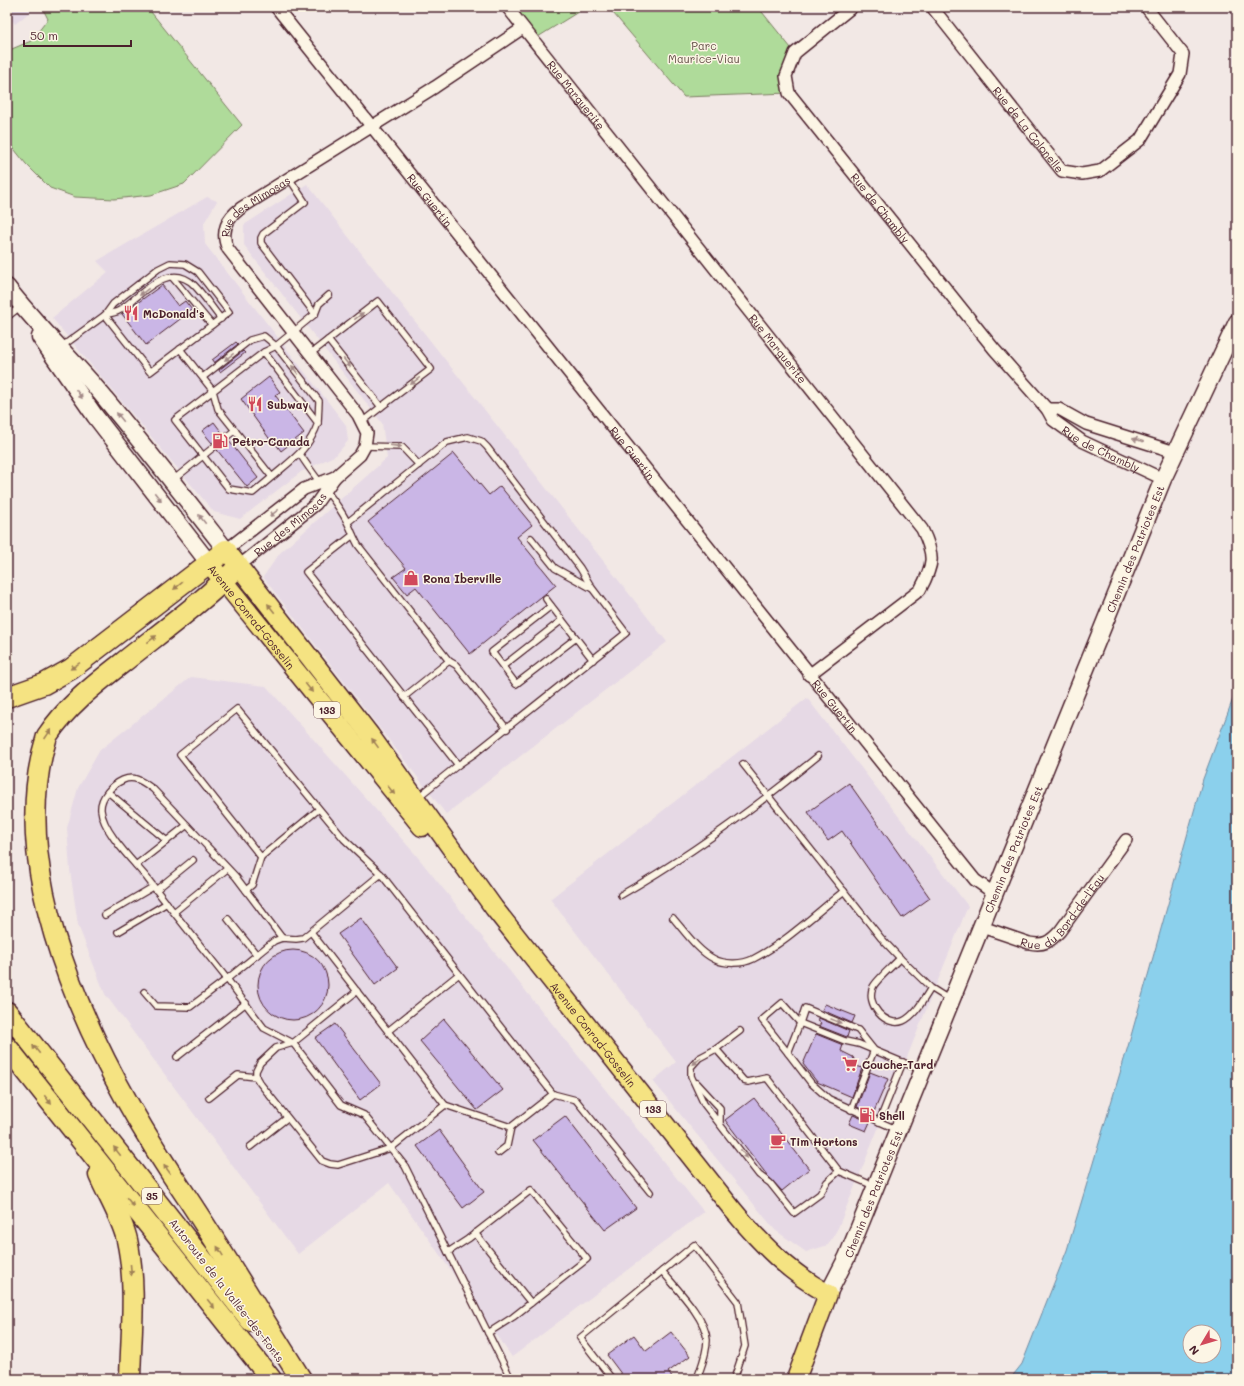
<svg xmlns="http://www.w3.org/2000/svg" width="1244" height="1386" font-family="Mali,sans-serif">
	<rect width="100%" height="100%" fill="#f2e8e5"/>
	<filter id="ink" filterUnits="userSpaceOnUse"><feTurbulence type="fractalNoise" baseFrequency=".025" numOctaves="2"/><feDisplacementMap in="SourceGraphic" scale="8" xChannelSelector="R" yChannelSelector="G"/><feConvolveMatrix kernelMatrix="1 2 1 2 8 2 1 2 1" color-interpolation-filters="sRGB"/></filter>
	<g filter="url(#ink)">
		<g fill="#e6d9e5">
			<path d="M7 7H36L15 24 7 15Z"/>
			<path d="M307 184 667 642 446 814 263 577 280 553 387 458 382 423 244 245V225Z"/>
			<path d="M207 197 217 201 204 223 205 244 346 425 348 441 336 455 301 472 240 519 214 512 52 318 108 272 97 261Z"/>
			<path d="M191 677 266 686 416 855 704 1212 512 1357 389 1183 298 1254 105 994 78 925 70 870 67 828 78 788 100 750Z"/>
			<path d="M807 698 968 906 838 1228 828 1245 806 1252 775 1230 653 1081 676 1062 550 899Z"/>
		</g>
		<g fill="#afdb9a" stroke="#7c7d62">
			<path d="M42 7H147L242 125 184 184 151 195 114 199 75 197 50 188 26 164 7 140V51L31 41 48 19Z"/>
			<path d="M516 7H586L533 40 510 12Z"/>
			<path d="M608 7H758L795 53 789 93 684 97Z"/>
		</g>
		<path fill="#8bd0ec" stroke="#71899f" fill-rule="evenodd" d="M1237 688V1379H1010L1022 1364 1067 1250 1129 1043 1203 779ZM1190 1332H1214V1356H1190Z"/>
		<g fill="#cab6e6" stroke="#4a1f2b">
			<path d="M162 285 178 306 185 301 192 310 146 345 122 314Z"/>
			<path d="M236 342 238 344 214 363 212 360Z"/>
			<path d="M243 351 245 353 220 372 219 370Z"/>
			<path d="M269 377 280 392 275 395 304 433 281 451 273 440 271 441 241 399Z"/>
			<path d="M214 422 223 434 212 443 202 431Z"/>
			<path d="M229 441 258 478 247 487 217 450Z"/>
			<path d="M454 453 489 495 500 486 532 525 517 537 556 585 470 654 416 587 407 594 393 577 406 568 368 522Z"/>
			<path d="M849 783 930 898 902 918 842 831 828 841 808 812Z"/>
			<path d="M361 918 398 968 375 985 338 934Z"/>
			<circle cx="293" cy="985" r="35"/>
			<path d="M825 1004 855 1016 852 1023 822 1010Z"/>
			<path d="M819 1018 849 1031 847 1037 819 1026 821 1023 818 1021Z"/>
			<path d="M444 1019 503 1090 477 1110 420 1041Z"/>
			<path d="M335 1024 381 1084 360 1100 315 1038Z"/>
			<path d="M816 1034 843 1045 841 1051 853 1057 857 1066 862 1068 852 1097 817 1082 803 1064Z"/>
			<path d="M870 1072 888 1079 873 1114 857 1107Z"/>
			<path d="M754 1098 809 1169 782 1191 767 1175 725 1120Z"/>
			<path d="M853 1115 870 1122 866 1131 849 1124Z"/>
			<path d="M565 1116 636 1208 605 1230 533 1140Z"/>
			<path d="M439 1130 484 1192 463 1208 417 1146Z"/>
			<path d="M671 1332 690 1356 668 1372 673 1379H625L607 1355 634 1335 646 1351Z"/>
		</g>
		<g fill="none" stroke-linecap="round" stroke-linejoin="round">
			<defs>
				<g id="lane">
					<path d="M172 277 212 325"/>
					<path d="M315 314 319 304 329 295"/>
					<path d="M105 315C110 313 116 313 120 310 140 297 168 260 194 285 204 295 212 308 221 319"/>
					<path d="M7 317 21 306"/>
					<path d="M328 340 378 301 431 369 381 407"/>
					<path d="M61 347 105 315 113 304 158 269 170 263 185 264 198 272 229 312 150 372 105 315"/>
					<path d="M180 349 213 391 218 409 272 477C293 459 309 449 318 423L264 352 175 420 229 489 253 493 272 477"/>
					<path d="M264 352 276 346 315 314 261 243V238L263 234 305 202 289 178"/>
					<path d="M310 354 328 340 381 407 362 422"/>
					<path d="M203 377 250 340 264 336 276 346 319 401 318 423"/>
					<path d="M365 446 402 447 419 465"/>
					<path d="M300 454C316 481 342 505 353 535L306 572 458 765 417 798"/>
					<path d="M173 480 235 430"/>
					<path d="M348 522 447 442 468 437 481 441 487 447 580 568 592 588 626 633 474 754 458 765"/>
					<path d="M353 535 358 545 449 661 404 697"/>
					<path d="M531 538 555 568 591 588"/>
					<path d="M546 599 593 660"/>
					<path d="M551 606 492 652 516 684 576 638"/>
					<path d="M449 661 456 665 507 729"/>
					<path d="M503 666 562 620"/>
					<path d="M743 764 881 938 900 958"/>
					<path d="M108 792 167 841"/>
					<path d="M319 809 261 857 180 755 237 709 344 839 381 874"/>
					<path d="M136 865 187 825"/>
					<path d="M156 890 193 860"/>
					<path d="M246 890 252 885 261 857"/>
					<path d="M621 895C691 855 756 807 818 756"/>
					<path d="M174 912 227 869"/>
					<path d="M105 915 153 887"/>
					<path d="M673 918C685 932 698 951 714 959 725 965 743 964 753 959 785 943 816 913 844 891"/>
					<path d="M228 919 257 955"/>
					<path d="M118 932 167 903"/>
					<path d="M311 932 445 1105"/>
					<path d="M931 988C924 999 915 1016 903 1021 886 1028 865 1004 873 987 877 979 893 966 900 958L931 988 950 1000"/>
					<path d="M357 991 293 1043 276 1048 260 1063 256 1071V1077L259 1082 322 1161 330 1164 338 1165 391 1148 445 1105 511 1127 553 1094 381 874 303 938 296 939 282 938 274 941 227 979 264 1028 293 1043 341 1105 364 1115 405 1166 511 1379"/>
					<path d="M144 992 156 1006 190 1007 227 979C200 945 173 912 147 878 133 861 103 832 101 810 100 797 112 785 123 780 135 775 143 782 153 789L236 877 282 938"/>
					<path d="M800 1023 805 1008 858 1030 874 1050 851 1110"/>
					<path d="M388 1031 459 974"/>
					<path d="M740 1031 716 1049 699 1058 691 1067V1076L704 1104 759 1175 770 1183 794 1213 820 1194 827 1182 839 1171"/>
					<path d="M716 1049 744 1081 748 1082 767 1078 839 1171 874 1186"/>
					<path d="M788 1053 762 1020 782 1003 800 1023"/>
					<path d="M177 1057 246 1003"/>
					<path d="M697 1083 720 1108V1123"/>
					<path d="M553 1094 576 1100 650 1192"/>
					<path d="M209 1098 238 1075 256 1077"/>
					<path d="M879 1122 903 1062"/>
					<path d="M898 1130 829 1099 811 1083 788 1053 800 1023 845 1041 859 1044 921 1070"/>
					<path d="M250 1147 287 1118"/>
					<path d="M498 1153 507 1146 511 1127"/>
					<path d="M475 1233 531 1303"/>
					<path d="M448 1252 468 1239 531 1190 587 1259 513 1317 488 1333"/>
					<path d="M662 1271C676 1288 706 1318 707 1340 707 1354 701 1367 697 1379"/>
					<path d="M612 1379 580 1338 694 1245 738 1302 745 1346 734 1379"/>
				</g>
				<g id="street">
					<path id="s1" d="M276 7 975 880 995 894"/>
					<path id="s2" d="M507 7 922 529C935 556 934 564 920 590L809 675"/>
					<path id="s3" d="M852 7 795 53 786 76 789 93 994 349 1047 409 1053 420 1082 441 1163 479"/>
					<path id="s4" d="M932 7 1062 171 1082 174 1100 171 1140 140 1180 74 1183 54 1146 7"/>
					<path d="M1047 409H1059L1086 424 1175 452"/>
					<path id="s5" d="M226 550 304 489 335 477 360 455 365 446 367 433 358 415 228 249C220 232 227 218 241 208L435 87 523 28"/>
					<path id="s6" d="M239 566 316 504 335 477"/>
					<path id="s7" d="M982 927 1029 943C1044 946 1050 942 1060 931L1126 840"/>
				</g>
				<g id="secondary">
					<path d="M7 287C33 321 64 351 92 383 138 437 182 494 226 550"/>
					<path d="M40 337 95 416 208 562"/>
					<path id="s8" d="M828 1294 847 1257 1163 479 1237 322"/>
				</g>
				<g id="primary">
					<path id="s9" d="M226 550 370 735 494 908 733 1210C761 1244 790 1273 828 1294L796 1379"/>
					<path id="s10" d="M208 562 422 827"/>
				</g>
				<g id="highway">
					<path d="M239 566C203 602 161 632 121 664 94 685 66 707 47 736 0 885 106 1079 188 1199 227 1258 263 1319 301 1379"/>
					<path d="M7 697 44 684 71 669 226 550"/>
					<path d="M7 1012 251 1321"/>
					<path d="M7 1047 271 1379"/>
					<path d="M99 1175C108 1196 122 1218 127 1240 137 1285 131 1334 130 1379"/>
				</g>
			</defs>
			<use href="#lane" stroke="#4a1f2b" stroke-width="8"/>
			<use href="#street" stroke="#4a1f2b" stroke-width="14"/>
			<use href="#secondary" stroke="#4a1f2b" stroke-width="19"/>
			<use href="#primary" stroke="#4a1f2b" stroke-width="21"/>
			<use href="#highway" stroke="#4a1f2b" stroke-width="23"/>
			<use href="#lane" stroke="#fcf5e5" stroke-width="5.5"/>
			<use href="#street" stroke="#fcf5e5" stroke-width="11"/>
			<use href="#secondary" stroke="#fcf5e5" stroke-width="16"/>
			<use href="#primary" stroke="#f5e382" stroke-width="18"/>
			<use href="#highway" stroke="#f5e382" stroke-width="20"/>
		</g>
		<defs><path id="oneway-solid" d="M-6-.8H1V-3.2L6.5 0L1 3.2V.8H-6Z"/></defs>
		<g fill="#a38a88">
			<use href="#oneway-solid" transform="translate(144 292) rotate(142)"/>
			<use href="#oneway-solid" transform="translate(359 316) rotate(-38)"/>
			<use href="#oneway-solid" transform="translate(229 357) rotate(142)"/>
			<use href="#oneway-solid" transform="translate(347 363) rotate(52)"/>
			<use href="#oneway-solid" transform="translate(295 370) rotate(-127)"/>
			<use href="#oneway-solid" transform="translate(415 381) rotate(143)"/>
			<use href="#oneway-solid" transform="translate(79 394) rotate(55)"/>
			<use href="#oneway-solid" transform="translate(120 417) rotate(-129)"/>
			<use href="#oneway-solid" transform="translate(1138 440) rotate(-162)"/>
			<use href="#oneway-solid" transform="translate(396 446) rotate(7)"/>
			<use href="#oneway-solid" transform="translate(158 497) rotate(52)"/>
			<use href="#oneway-solid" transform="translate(274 513) rotate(142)"/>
			<use href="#oneway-solid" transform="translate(202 519) rotate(-128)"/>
			<use href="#oneway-solid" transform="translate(836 1021) rotate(22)"/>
			<use href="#oneway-solid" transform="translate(697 1061) rotate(138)"/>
			<use href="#oneway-solid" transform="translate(744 1154) rotate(53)"/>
		</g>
		<g fill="#a08156">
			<use href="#oneway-solid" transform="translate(178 586) rotate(141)"/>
			<use href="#oneway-solid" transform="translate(271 608) rotate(-128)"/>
			<use href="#oneway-solid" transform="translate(152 639) rotate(-38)"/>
			<use href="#oneway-solid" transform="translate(75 666) rotate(146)"/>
			<use href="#oneway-solid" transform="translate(309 688) rotate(51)"/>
			<use href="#oneway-solid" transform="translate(48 734) rotate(-56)"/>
			<use href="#oneway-solid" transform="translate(375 743) rotate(-126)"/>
			<use href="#oneway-solid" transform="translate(391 790) rotate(51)"/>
			<use href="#oneway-solid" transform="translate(36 1049) rotate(-128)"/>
			<use href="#oneway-solid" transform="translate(48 1100) rotate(52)"/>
			<use href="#oneway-solid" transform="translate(117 1151) rotate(-128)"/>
			<use href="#oneway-solid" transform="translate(167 1169) rotate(-125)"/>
			<use href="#oneway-solid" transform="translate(130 1202) rotate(51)"/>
			<use href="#oneway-solid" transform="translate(220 1251) rotate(-122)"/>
			<use href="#oneway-solid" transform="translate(131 1270) rotate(85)"/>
			<use href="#oneway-solid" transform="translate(211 1304) rotate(51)"/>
		</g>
	</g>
	<defs>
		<symbol id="restaurant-bare" viewBox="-9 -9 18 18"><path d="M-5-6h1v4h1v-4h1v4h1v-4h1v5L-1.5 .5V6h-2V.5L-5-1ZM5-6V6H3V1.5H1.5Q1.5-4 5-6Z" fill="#d1495b" stroke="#fcf5e5" stroke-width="2.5" paint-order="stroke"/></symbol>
		<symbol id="fuel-bare" viewBox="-9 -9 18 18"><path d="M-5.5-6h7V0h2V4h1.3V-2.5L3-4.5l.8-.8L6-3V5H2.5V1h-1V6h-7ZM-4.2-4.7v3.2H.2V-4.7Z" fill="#d1495b" stroke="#fcf5e5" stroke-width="2.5" paint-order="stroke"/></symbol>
		<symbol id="shop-bare" viewBox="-9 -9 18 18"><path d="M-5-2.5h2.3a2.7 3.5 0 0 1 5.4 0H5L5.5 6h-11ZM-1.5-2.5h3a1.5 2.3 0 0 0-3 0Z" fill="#d1495b" stroke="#fcf5e5" stroke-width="2.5" paint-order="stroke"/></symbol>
		<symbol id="supermarket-bare" viewBox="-9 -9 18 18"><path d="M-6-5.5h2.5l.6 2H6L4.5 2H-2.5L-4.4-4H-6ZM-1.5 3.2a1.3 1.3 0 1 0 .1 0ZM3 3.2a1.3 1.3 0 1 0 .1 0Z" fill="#d1495b" stroke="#fcf5e5" stroke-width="2.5" paint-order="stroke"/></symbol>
		<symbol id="cafe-bare" viewBox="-9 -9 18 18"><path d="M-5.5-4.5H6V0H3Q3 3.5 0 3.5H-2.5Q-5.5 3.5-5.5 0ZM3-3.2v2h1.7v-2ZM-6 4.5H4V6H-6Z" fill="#d1495b" stroke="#fcf5e5" stroke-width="2.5" paint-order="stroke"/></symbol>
	</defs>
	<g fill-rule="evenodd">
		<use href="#restaurant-bare" x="120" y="302" width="22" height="22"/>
		<use href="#restaurant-bare" x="244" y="393" width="22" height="22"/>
		<use href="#fuel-bare" x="209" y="430" width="22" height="22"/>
		<use href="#shop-bare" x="400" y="567" width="22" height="22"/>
		<use href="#supermarket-bare" x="839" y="1053" width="22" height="22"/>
		<use href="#fuel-bare" x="856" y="1104" width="22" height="22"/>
		<use href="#cafe-bare" x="767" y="1130" width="22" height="22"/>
	</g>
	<g text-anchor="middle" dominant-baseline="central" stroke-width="3" stroke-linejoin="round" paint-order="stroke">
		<g fill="#fcf5e5" stroke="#7f5f63" stroke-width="1">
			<rect x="314" y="702" width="26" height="16" rx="3"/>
			<rect x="640" y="1101" width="26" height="16" rx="3"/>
			<rect x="142" y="1188" width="20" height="16" rx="3"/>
		</g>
		<g font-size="10" font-weight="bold" fill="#4a1f2b">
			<text x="327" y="710">133</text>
			<text x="653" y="1109">133</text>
			<text x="152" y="1196">35</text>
		</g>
		<g font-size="11" fill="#634e47" stroke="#fcf5e5">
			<text x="704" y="45">Parc<tspan x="704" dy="13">Maurice-Viau</tspan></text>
		</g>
		<g font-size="11" fill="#4a1f2b" stroke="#fcf5e5">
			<text stroke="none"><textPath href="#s2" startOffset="112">Rue Marguerite</textPath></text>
			<text stroke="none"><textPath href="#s4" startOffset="156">Rue de La Colonelle</textPath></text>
			<text stroke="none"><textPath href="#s1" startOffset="247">Rue Guertin</textPath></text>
			<text stroke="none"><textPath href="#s5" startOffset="478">Rue des Mimosas</textPath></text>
			<text stroke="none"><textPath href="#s3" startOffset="262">Rue de Chambly</textPath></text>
			<text stroke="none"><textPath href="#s2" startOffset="436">Rue Marguerite</textPath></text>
			<text stroke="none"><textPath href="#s3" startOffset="592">Rue de Chambly</textPath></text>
			<text stroke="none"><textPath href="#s1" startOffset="571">Rue Guertin</textPath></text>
			<text stroke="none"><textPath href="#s6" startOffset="66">Rue des Mimosas</textPath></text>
			<text stroke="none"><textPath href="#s8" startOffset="806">Chemin des Patriotes Est</textPath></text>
			<text stroke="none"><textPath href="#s10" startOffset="70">Avenue Conrad-Gosselin</textPath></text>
			<text stroke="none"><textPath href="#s1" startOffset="895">Rue Guertin</textPath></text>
			<text stroke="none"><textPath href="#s8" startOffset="482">Chemin des Patriotes Est</textPath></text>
			<text stroke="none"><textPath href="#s7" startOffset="98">Rue du Bord-de-l'Eau</textPath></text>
			<text stroke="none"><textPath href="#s9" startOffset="608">Avenue Conrad-Gosselin</textPath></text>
			<text stroke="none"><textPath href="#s8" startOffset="110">Chemin des Patriotes Est</textPath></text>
			<text transform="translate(227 1290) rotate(52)">Autoroute de la Vallée-des-Forts</text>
		</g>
		<g font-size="11" font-weight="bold" fill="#4a1f2b" stroke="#fcf5e5" text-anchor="start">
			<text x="143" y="313">McDonald's</text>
			<text x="267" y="404">Subway</text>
			<text x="232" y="441">Petro-Canada</text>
			<text x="423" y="578">Rona Iberville</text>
			<text x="862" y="1064">Couche-Tard</text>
			<text x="879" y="1115">Shell</text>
			<text x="790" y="1141">Tim Hortons</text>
		</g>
	</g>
	<rect width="1244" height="1386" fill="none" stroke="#fcf5e5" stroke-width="24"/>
	<rect x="12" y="12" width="1220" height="1362" fill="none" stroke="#4a1f2b" stroke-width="1.5" filter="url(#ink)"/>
	<g transform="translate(1202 1344) rotate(232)"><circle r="19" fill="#fcf5e5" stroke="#b59f9b"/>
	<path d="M0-3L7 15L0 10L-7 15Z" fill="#d1495b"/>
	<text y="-6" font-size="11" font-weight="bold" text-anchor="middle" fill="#4a1f2b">N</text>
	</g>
	<path d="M24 40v6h107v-6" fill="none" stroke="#4a1f2b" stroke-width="2"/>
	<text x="30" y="40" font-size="12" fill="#4a1f2b" stroke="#fcf5e5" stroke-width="3" paint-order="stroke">50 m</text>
</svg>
